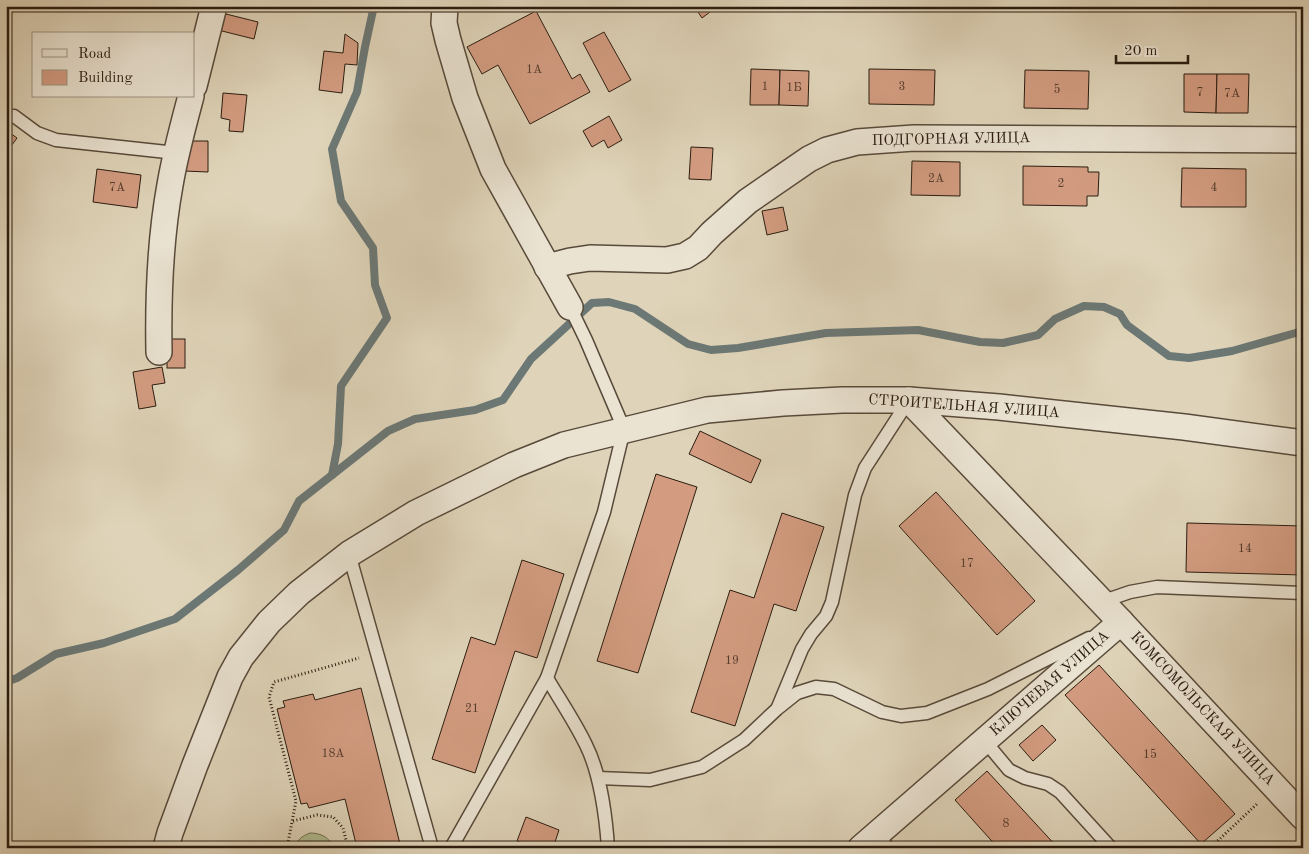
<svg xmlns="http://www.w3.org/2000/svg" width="1309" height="854" font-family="'Old Standard TT',serif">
	<defs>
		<pattern id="grass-tufts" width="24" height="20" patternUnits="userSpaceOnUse" patternTransform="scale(1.25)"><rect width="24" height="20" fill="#b0bd90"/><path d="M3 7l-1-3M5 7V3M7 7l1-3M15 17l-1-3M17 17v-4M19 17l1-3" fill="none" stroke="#98a27b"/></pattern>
	</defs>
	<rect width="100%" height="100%" fill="#dfd4b9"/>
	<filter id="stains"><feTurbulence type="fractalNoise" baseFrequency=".004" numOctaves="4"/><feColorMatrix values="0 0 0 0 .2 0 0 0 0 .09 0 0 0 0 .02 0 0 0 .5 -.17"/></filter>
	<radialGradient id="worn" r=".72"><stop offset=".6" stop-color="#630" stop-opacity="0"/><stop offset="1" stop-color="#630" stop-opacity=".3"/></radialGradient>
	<path fill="url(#grass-tufts)" stroke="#6e6c50" d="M310 833C321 833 329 837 334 848H294C297 840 302 836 310 833Z"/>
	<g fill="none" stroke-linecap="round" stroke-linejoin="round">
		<g stroke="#6c7875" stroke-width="8">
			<path d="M332 475 338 444 341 386 387 318 375 285 373 248 341 201 332 149 357 92 365 47 374 6"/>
			<path d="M6 682 17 678 56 654 104 643 175 619 238 570 284 530 299 501 388 431 415 419 475 410 503 400 531 359 592 303 609 302 635 309 688 344 711 350 738 348 826 333 918 330 980 342 1003 343 1038 335 1055 319 1084 306 1104 307 1120 314 1127 325 1169 356 1189 358 1232 351 1299 332H1303"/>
		</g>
	</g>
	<g fill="#d39c81" stroke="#2b1c10">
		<path d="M694 6H718L702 18Z"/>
		<path d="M536 11 572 79 580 74 590 92 530 124 498 65 482 74 467 47Z"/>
		<path d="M222 13 258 22 254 39 218 30Z"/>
		<path d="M604 32 631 80 609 92 583 43Z"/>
		<path d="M345 34 358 43 357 65 345 64 342 93 319 90 324 51 343 53Z"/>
		<path d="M751 69 780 70 779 105H750Z"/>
		<path d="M869 69 935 70 934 105 869 104Z"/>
		<path d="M780 70 809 71 808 106 779 105Z"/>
		<path d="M1025 70 1089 71 1088 109 1024 108Z"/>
		<path d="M1184 74H1217L1216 113 1184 112Z"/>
		<path d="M1217 74H1249L1248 113H1216Z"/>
		<path d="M223 93 247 95 243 132 229 131 230 120 221 118Z"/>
		<path d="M609 116 622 140 608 148 604 140 592 147 583 131Z"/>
		<path d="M6 130 17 138 6 153Z"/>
		<path d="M184 141H208V172L184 171Z"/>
		<path d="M691 147 713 148 711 180 689 179Z"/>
		<path d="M912 161 960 162V196L911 195Z"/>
		<path d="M1023 166 1088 167V172H1099L1098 196H1087V206L1023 205Z"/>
		<path d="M1182 168 1246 169V207H1181Z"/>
		<path d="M97 169 141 175 137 208 93 202Z"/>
		<path d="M783 207 788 230 767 235 762 211Z"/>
		<rect x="167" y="339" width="18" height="29"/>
		<path d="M162 367 165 383 152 385 156 406 139 409 133 372Z"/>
		<path d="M700 431 761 460 751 483 689 454Z"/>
		<path d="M656 474 697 487 638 673 597 661Z"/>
		<path d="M936 492 1035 601 997 635 899 526Z"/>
		<path d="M782 513 824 527 796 611 774 604 735 726 691 712 730 590 754 598Z"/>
		<path d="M1187 523 1303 526V575L1186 572Z"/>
		<path d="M522 560 564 574 537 658 515 651 475 773 432 759 471 637 495 645Z"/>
		<path d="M1099 665 1235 814 1201 844 1065 695Z"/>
		<path d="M361 688 401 848H357L345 799 309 808 307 803 301 804 277 709 285 707 283 701 313 694 315 700Z"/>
		<path d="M1042 725 1056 740 1033 761 1019 745Z"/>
		<path d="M987 771 1058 848H998L955 800Z"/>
		<path d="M526 817 559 830 553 848H536L517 841Z"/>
	</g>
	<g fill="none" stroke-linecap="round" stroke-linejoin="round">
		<defs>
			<g id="service">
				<path d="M14 116 37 133 56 140 176 153"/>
				<path d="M570 307 586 340 624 429 604 512 547 678C560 700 575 722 586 745 600 773 606 817 608 848"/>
				<path d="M349 554 432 848"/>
				<path d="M1101 602 1130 592 1157 587 1303 593"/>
				<path d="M778 707 802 649 811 634 826 616 832 602 855 495 865 468 909 400"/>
				<path d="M984 740 1009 770 1025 778 1048 784 1060 792 1111 848"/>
				<path d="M598 778 650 780 702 767 744 740 777 709 797 693 816 687 834 689 882 712 901 716 927 713 988 689 1089 638"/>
				<path d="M876 834 888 848"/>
				<path d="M451 848 547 678"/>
			</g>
			<g id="minor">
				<path d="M445 6 444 23 448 40 465 98 493 169 570 307"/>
				<path d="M194 86 214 6"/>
				<path d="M547 267 570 261 590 258 667 260 685 256 698 248 712 233 748 201 809 159 827 150 857 142 914 138 1303 140"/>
				<path d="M159 352C158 297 160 240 170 185 175 155 183 126 191 96"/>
				<path d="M1121 622 1303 817"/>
				<path d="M166 848 170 833 195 765 230 677 241 657 269 622 299 593 349 554 416 513 514 465 564 445 707 410 783 403 842 400H909L999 407 1184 427 1303 443"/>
				<path d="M861 848 1121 622 909 400"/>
			</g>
		</defs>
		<use href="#service" stroke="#584a3a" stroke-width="15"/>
		<use href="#minor" stroke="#584a3a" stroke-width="28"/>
		<g stroke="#2b1c10" stroke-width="3" stroke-dasharray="1 2.5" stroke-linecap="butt">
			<path d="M293 821 317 815 333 817 343 828 348 848"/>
			<path d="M287 848 296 801 269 697 274 682 359 658"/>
			<path d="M1210 848 1258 803"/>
		</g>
		<use href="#service" stroke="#eae3d2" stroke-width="12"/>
		<use href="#minor" stroke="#eae3d2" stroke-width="25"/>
	</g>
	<g text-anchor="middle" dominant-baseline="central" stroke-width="4" stroke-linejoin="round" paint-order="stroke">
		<g font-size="12" fill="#553c2c">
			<text x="534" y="70">1А</text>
			<text x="765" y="87">1</text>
			<text x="902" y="87">3</text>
			<text x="794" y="88">1Б</text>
			<text x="1057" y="90">5</text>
			<text x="1200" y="93">7</text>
			<text x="1232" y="94">7А</text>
			<text x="936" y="179">2А</text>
			<text x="1061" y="184">2</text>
			<text x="117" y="188">7А</text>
			<text x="1214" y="188">4</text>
			<text x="1245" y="549">14</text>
			<text x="967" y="564">17</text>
			<text x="732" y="661">19</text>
			<text x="472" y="709">21</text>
			<text x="333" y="754">18А</text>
			<text x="1150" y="755">15</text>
			<text x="1006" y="824">8</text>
		</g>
		<g font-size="15" fill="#2b1c10" stroke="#eae3d2">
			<text transform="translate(951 140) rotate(-1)">ПОДГОРНАЯ УЛИЦА</text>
			<text transform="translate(964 407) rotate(4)">СТРОИТЕЛЬНАЯ УЛИЦА</text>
			<text transform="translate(1050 684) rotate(-41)">КЛЮЧЕВАЯ УЛИЦА</text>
			<text transform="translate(1202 709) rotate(47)">КОМСОМОЛЬСКАЯ УЛИЦА</text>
		</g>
	</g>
	<rect width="1309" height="854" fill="none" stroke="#dfd4b9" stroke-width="25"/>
	<rect x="8" y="8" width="1294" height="839" fill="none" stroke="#2b1c10" stroke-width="2.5"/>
	<rect x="12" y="12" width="1284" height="829" fill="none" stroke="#2b1c10"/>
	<rect x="32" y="32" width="162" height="65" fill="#eae3d2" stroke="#9e9384"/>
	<rect x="42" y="49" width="25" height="8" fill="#eae3d2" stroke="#9e9384"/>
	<text x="78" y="58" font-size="15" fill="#2b1c10">Road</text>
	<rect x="42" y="70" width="25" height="15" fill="#d39c81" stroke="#9e9384"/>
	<text x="78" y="82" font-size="15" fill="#2b1c10">Building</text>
	<path d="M1116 55v8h72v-8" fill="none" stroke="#2b1c10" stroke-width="2.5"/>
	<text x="1124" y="55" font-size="15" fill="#2b1c10" stroke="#eae3d2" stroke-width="4" paint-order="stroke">20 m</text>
	<rect width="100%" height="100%" filter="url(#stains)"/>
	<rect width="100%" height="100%" fill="url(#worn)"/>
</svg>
